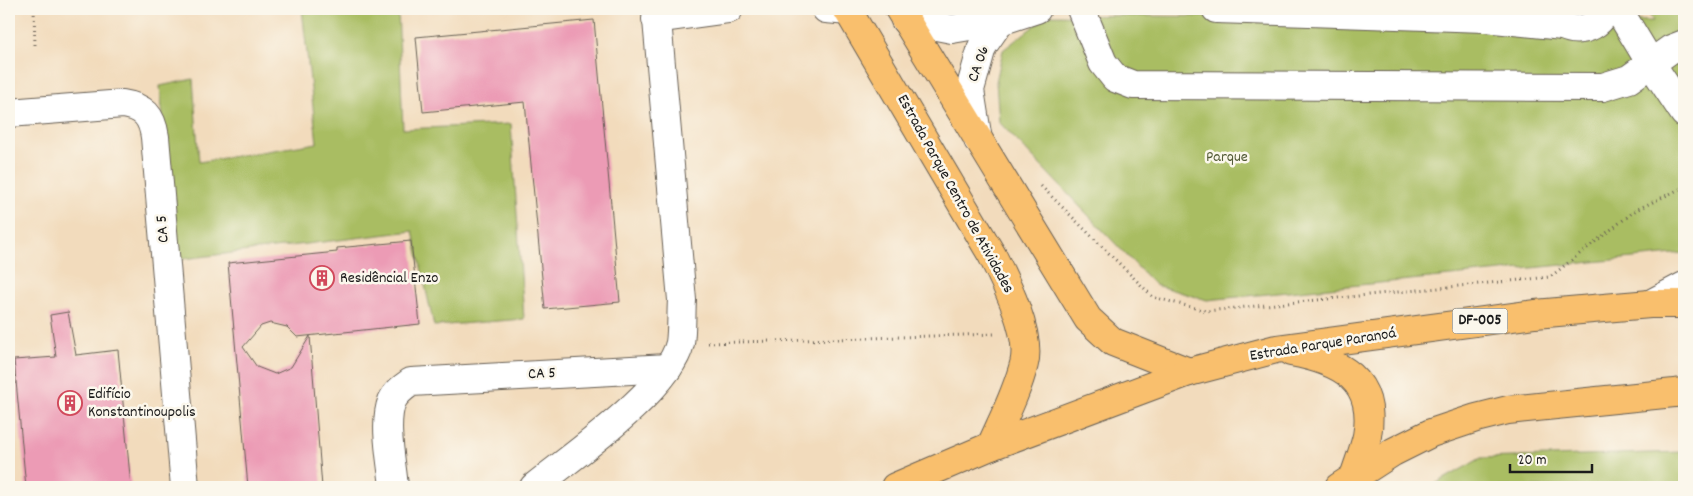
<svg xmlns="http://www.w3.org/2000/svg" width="1693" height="496" font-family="Dekko,sans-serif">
	<rect width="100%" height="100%" fill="#fbf7ec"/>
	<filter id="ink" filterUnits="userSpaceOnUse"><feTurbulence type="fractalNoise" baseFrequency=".02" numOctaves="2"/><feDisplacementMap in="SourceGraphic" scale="10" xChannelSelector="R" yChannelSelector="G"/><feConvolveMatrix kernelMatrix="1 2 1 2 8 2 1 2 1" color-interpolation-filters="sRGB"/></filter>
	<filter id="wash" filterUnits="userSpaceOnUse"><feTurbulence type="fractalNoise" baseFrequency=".0096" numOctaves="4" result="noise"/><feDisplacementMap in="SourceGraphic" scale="20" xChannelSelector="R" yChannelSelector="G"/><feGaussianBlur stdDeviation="1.12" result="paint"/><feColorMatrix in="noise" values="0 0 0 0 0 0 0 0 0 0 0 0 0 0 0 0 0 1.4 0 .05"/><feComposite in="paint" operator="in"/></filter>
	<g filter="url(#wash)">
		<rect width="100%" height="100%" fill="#f2dbbc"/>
		<g fill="#a9bd62" stroke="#626c3f">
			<path d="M302 9H398L403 129 511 124 524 319 434 326 413 231 175 260 160 86 193 79 199 162 317 143Z"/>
			<path d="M1646 9H1684V253L1207 300 1155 285 999 122 996 82 1003 50 1048 15 1653 21Z"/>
			<path d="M1684 452V487H1430L1481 458Z"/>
		</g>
		<g id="blocks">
			<g fill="#ec9bb5">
				<path d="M594 20 620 302 545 309 525 102 423 112 416 37Z"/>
				<path d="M411 241 420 324 297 337 287 327 270 323 261 326 243 347 257 367 275 374 291 367 310 336 322 487H248L228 263 337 252V248Z"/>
				<path d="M68 312 76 355 118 350 131 487H26L14 360 56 357 50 315Z"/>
			</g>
		</g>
	</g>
	<g filter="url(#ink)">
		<use href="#blocks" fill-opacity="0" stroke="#675f54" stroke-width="1"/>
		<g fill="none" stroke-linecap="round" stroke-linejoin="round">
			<defs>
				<g id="minor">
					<path d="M826 9 849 11"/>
					<path d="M1081 9 1103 63 1115 78 1133 85 1603 87 1629 79 1671 49 1684 44"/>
					<path d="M1216 9 1485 18 1563 26"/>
					<path d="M1618 9 1650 62 1684 113"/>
					<path d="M1551 14C1564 38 1598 32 1607 9"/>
					<path d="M656 19 729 9"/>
					<path d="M905 20 952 29 1000 21 1037 9"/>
					<path d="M9 113 123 104C144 107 152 116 155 137L185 487"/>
					<path d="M978 140 970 90 982 47 1000 21"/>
					<path d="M1650 304 1684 286"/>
					<path d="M394 487C392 463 383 424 392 401 396 392 404 387 411 382L668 368"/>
					<path d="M534 487C571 457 670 389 680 343 682 329 681 314 682 300L656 9"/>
				</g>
				<g id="major">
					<path d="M847 9 992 255C1005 281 1032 334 1024 364 1017 392 1003 419 991 446"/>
					<path d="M899 9 1088 319 1113 342 1189 372"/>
					<path d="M1291 352C1340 361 1377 379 1367 436 1364 450 1358 464 1354 477"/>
					<path d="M895 487 991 446 1189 372 1276 349 1535 314 1650 304H1684"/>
					<path d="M1339 487 1393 452 1431 433 1476 418 1508 410 1684 392"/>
				</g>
			</defs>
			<use href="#minor" stroke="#675f54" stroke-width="30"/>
			<use href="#major" stroke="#675f54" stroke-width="30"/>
			<g stroke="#675f54" stroke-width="3" stroke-dasharray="1 4" stroke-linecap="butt">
				<path d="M34 9 35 45"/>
				<path d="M1041 186 1153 297 1206 311 1550 277 1636 210 1684 187"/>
				<path d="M708 343 995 334"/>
			</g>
			<use href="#minor" stroke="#fff" stroke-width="28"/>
			<use href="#major" stroke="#f9bf6d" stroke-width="28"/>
		</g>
	</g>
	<defs>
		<symbol id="building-ring" viewBox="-11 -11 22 22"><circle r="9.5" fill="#fbf7ec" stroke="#d1495b" stroke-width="1.5"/><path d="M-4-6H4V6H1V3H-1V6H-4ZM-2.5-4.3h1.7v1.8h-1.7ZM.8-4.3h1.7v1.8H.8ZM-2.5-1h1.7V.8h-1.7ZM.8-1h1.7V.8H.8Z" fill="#d1495b"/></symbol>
	</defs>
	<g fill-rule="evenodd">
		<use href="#building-ring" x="308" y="264" width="28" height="28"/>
		<use href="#building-ring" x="56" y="389" width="28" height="28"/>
	</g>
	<g text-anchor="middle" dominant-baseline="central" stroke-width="5" stroke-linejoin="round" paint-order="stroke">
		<rect fill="#fbf7ec" stroke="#5f5e5a" stroke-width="1" x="1452.5" y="308.5" width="55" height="25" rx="4"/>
		<g font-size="15" font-weight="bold" fill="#1c1c1c">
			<text x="1480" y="321">DF-005</text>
		</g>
		<g font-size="16" fill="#1c1c1c" stroke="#fbf7ec">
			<text transform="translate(979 64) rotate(-71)">CA 06</text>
			<text transform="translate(955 194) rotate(61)">Estrada Parque Centro de Atividades</text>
			<text transform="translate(163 229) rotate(-95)">CA 5</text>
			<text transform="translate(1323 345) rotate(-9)">Estrada Parque Paranoá</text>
			<text transform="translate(542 374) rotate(-3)">CA 5</text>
		</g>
		<g font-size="16" fill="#545c38" stroke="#fbf7ec">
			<text x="1227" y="157">Parque</text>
		</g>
		<g font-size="16" fill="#1c1c1c" stroke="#fbf7ec" text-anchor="start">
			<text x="340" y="278">Residêncial Enzo</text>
			<text x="88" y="394">Edifício<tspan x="88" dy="18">Konstantinoupolis</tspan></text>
		</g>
	</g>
	<rect width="1693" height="496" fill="none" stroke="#fbf7ec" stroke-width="30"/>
	<path d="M1510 464v8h82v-8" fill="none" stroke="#1c1c1c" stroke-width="2.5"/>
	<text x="1518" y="464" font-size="15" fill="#1c1c1c" stroke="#fbf7ec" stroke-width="4" paint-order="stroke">20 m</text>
</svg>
